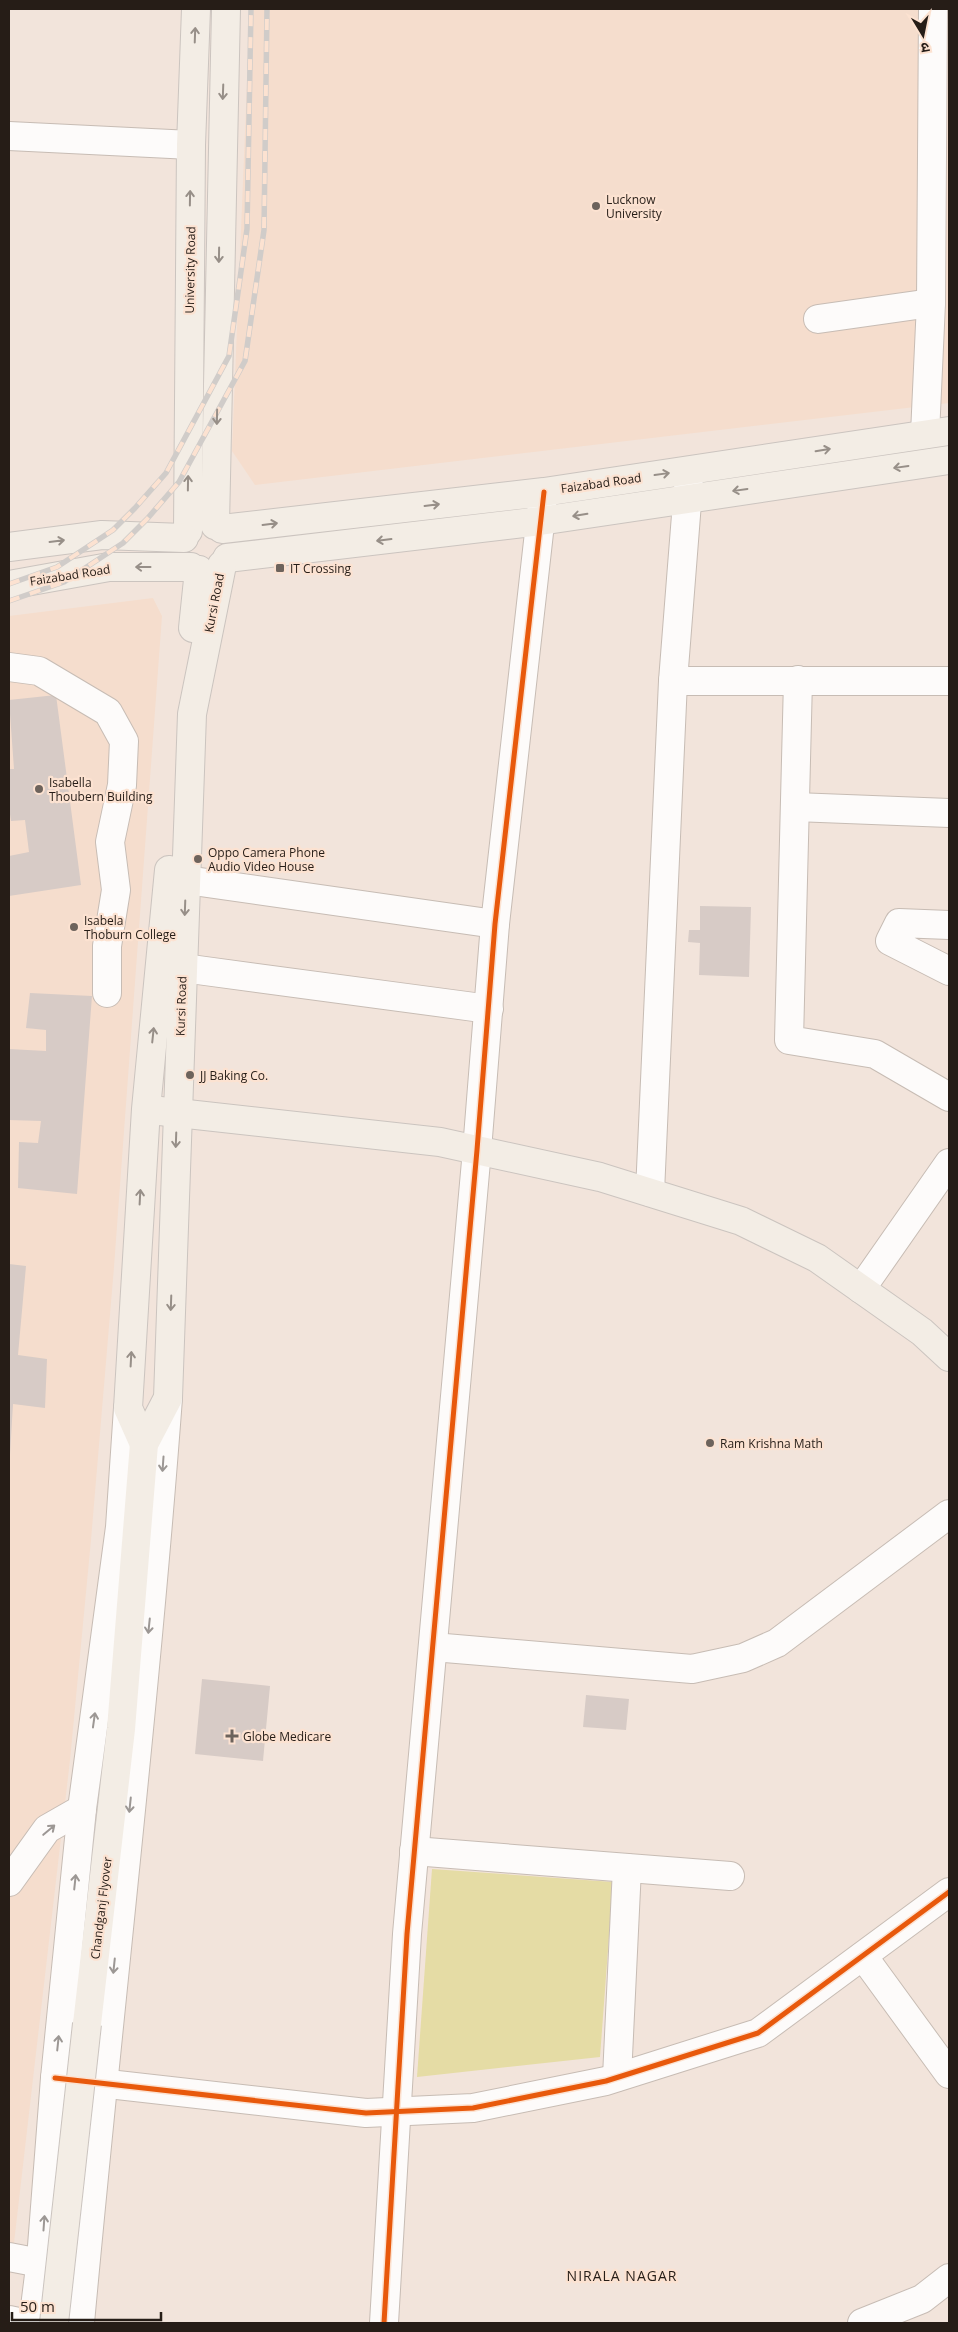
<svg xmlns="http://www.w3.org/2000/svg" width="958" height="2332" font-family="'Open Sans','Noto Sans Devanagari',sans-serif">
	<rect width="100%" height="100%" fill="#f2e4db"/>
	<g fill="#f5ddcd">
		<path d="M250 9H949V403L255 485 232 451Z"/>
		<path d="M153 598 162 616 114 1267 91 1540 70 1760 9 2286V616Z"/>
	</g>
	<path fill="#e5dca5" d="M432 1869 613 1882 600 2057 417 2077Z"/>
	<g fill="#d7cbc6">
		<path d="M56 695 81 885 9 896V856L29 852 25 820 11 821 9 808V769H14L9 700Z"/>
		<path d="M700 906 751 907 749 977 699 975 700 943 688 942 689 930H700Z"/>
		<path d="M30 993 92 996 77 1194 18 1188 19 1142 38 1143 41 1121 9 1120V1049L46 1051V1030L26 1028Z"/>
		<path d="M9 1264 26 1266 18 1355 47 1359 45 1408 13 1404 10 1455Z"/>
		<path d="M202 1679 270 1686 263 1761 195 1754Z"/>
		<path d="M586 1695 629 1699 626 1730 583 1727Z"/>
	</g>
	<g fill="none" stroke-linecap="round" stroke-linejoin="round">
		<defs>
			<g id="minor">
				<path d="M9 136 191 145"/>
				<path d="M818 319 931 303"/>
				<path d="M925 434 931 303 933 9"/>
				<path d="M9 667 39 671 108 712 124 741 122 785 110 842 116 890 107 946V993"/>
				<path d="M798 680 789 1040 875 1054 949 1097"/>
				<path d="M673 681H949"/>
				<path d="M795 807 949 813"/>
				<path d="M186 880 495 924"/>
				<path d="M949 925 899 923 890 941 949 971"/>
				<path d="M183 968 489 1009"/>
				<path d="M650 1192 673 681 689 477"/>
				<path d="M861 1289 949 1163"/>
				<path d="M433 1647 692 1669 743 1658 777 1643 949 1514"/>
				<path d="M414 1851 730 1876"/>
				<path d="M9 1882 47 1829 82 1809"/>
				<path d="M863 1956 949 2074"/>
				<path d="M617 2077 627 1868"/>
				<path d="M55 2078 366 2113 473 2108 606 2081 758 2033 949 1892"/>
				<path d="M9 2257 40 2263"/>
				<path d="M9 2320 23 2323"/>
				<path d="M33 2323 41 2259 55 2078 82 1809 120 1527 128 1408"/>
				<path d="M80 2323C108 2015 145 1707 168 1398"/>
				<path d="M384 2323 407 1934 477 1150 495 924 543 497"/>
				<path d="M862 2323 922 2299 949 2278"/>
			</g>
			<g id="major">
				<path d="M215 525 226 9"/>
				<path d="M222 529 544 492 949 431"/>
				<path d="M188 531 191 145 196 9"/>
				<path d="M9 547 102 535 184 538"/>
				<path d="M227 558 540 521 949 460"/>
				<path d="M9 585 109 567H191"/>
				<path d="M193 628 199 570"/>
				<path d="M160 1111 440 1142 600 1177 741 1221 817 1258 922 1332 949 1357"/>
				<path d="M144 1444 128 1408 146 1109 169 870"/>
				<path d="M87 2024 121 1729 144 1444 168 1398 192 714 222 565"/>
			</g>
		</defs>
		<use href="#minor" stroke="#c7bcb4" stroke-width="30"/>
		<use href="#major" stroke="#cbc4bf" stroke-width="30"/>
		<use href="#minor" stroke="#fdfbfa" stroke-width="28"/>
		<use href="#major" stroke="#f3ede5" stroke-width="28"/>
		<defs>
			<g id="rail">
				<path d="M9 584 57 567 113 530 135 508 166 473 229 356 247 229 251 9"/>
				<path d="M9 601 64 582 123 543 147 519 179 482 245 361 264 230 267 9"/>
			</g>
		</defs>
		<use href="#rail" stroke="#d0ccc9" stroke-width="5.5"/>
		<use href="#rail" stroke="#fce2d1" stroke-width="4" stroke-dasharray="11" stroke-linecap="butt"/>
		<defs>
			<path id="major-bridge" d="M54 2323 87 2024"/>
		</defs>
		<use href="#major-bridge" stroke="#cbc4bf" stroke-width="30" stroke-linecap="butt"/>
		<use href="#major-bridge" stroke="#f3ede5" stroke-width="28"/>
		<defs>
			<g id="cycleway">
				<path d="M55 2078 366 2113 473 2108 606 2081 758 2033 949 1892"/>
				<path d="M384 2323 407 1934 477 1150 495 924 544 492"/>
			</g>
		</defs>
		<use href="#cycleway" stroke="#fce2d1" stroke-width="8"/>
		<use href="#cycleway" stroke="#e8590c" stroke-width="5"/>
	</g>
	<defs><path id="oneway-shaft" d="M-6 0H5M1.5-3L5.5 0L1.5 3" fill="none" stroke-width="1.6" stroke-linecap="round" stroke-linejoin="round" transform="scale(1.25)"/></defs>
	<g stroke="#978f88">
		<use href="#oneway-shaft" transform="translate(195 35) rotate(-88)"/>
		<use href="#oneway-shaft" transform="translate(223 92) rotate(92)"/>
		<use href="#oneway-shaft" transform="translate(190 198) rotate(-89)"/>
		<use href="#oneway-shaft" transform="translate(219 255) rotate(91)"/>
		<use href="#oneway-shaft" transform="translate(217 417) rotate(91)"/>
		<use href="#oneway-shaft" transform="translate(823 450) rotate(-9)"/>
		<use href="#oneway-shaft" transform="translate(901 467) rotate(172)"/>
		<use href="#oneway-shaft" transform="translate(662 474) rotate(-8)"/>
		<use href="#oneway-shaft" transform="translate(188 483) rotate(-89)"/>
		<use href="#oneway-shaft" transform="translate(740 490) rotate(172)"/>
		<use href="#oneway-shaft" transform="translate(432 505) rotate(-7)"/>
		<use href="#oneway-shaft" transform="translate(580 515) rotate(171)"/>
		<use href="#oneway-shaft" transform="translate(270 524) rotate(-7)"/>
		<use href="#oneway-shaft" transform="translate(384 540) rotate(173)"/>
		<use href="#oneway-shaft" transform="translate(57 541) rotate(-7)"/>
		<use href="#oneway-shaft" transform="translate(143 567) rotate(180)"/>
		<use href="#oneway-shaft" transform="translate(185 908) rotate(92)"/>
		<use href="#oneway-shaft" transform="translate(153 1035) rotate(-84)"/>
		<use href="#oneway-shaft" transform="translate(176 1140) rotate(92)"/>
		<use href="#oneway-shaft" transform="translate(140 1197) rotate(-87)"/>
		<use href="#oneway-shaft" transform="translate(171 1303) rotate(92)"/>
		<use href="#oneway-shaft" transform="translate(131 1359) rotate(-87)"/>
	</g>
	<g stroke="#9c9794">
		<use href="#oneway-shaft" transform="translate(163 1464) rotate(94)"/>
		<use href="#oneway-shaft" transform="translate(149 1626) rotate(96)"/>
		<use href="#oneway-shaft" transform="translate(94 1720) rotate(-82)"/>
		<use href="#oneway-shaft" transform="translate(130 1805) rotate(96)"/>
		<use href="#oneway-shaft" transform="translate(49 1830) rotate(-40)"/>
		<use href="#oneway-shaft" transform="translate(75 1882) rotate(-84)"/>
		<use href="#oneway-shaft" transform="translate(114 1966) rotate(96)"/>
		<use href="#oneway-shaft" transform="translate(58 2043) rotate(-84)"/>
		<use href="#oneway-shaft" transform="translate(44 2223) rotate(-86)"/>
	</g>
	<g fill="#6d635c" stroke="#fce2d1" stroke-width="2">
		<circle cx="596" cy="206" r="5"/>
		<rect x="275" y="563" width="10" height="10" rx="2.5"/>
		<circle cx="39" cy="789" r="5"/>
		<circle cx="198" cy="859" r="5"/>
		<circle cx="74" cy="927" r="5"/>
		<circle cx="190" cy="1075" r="5"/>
		<circle cx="710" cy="1443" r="5"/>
		<path d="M229.5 1728.5h5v5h5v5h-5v5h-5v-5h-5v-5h5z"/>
	</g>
	<g text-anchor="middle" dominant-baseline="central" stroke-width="4.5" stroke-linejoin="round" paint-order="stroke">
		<g font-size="12" fill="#261d17" stroke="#fce2d1" text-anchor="start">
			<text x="606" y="199">Lucknow<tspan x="606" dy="14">University</tspan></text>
			<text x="290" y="568">IT Crossing</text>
			<text x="49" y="782">Isabella<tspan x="49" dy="14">Thoubern Building</tspan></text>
			<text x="208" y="852">Oppo Camera Phone<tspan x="208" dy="14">Audio Video House</tspan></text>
			<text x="84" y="920">Isabela<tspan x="84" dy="14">Thoburn College</tspan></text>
			<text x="200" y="1075">JJ Baking Co.</text>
			<text x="720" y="1443">Ram Krishna Math</text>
			<text x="243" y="1736">Globe Medicare</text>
		</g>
		<g font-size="12" fill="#261d17" stroke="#fce2d1">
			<text transform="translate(190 270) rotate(-89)">University Road</text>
			<text transform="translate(601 483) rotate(-8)">Faizabad Road</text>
			<text transform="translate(70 575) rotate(-9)">Faizabad Road</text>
			<text transform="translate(214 603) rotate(-79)">Kursi Road</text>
			<text transform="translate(181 1006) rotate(-88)">Kursi Road</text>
			<text transform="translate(101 1908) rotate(-83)">Chandganj Flyover</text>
		</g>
		<g font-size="14" letter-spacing="1" fill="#261d17" stroke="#fce2d1">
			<text x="622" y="2275">NIRALA NAGAR</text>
		</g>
	</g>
	<rect width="958" height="2332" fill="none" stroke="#261d17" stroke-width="20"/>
	<g transform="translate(923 35) rotate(170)" stroke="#fce2d1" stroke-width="4" paint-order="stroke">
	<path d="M0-4L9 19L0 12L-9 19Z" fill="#261d17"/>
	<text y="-8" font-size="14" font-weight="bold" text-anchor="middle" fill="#261d17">उ</text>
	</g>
	<path d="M12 2312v8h149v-8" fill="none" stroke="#261d17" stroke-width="2.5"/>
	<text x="20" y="2312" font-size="15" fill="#261d17" stroke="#fce2d1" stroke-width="4" paint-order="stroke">50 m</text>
</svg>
